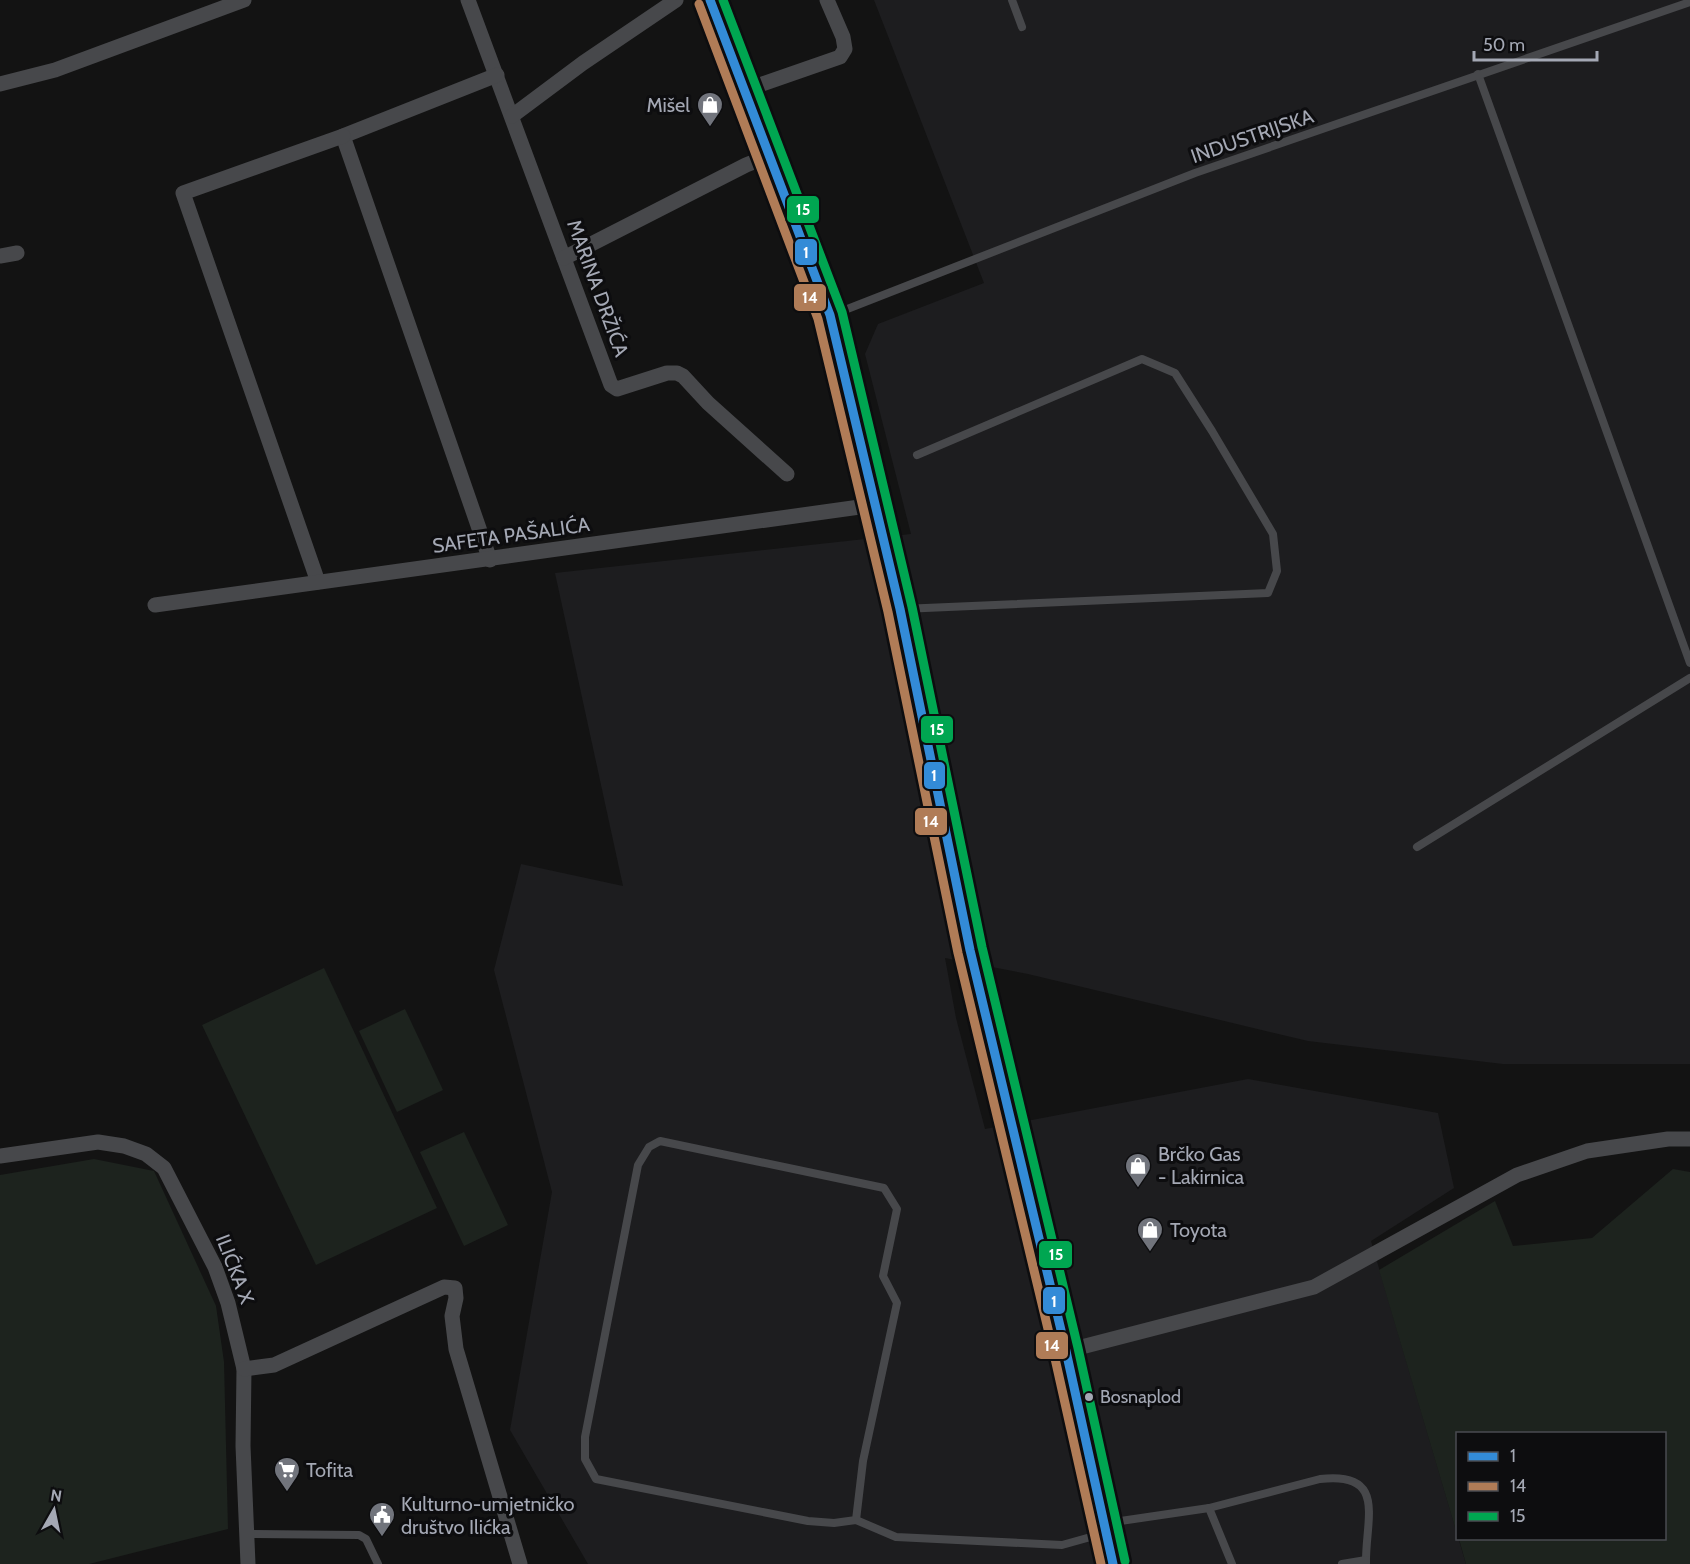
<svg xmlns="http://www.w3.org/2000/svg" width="1690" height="1564" font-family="Cabin,sans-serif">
	<rect width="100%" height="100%" fill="#131313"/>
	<path fill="#1d1d1f" d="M874 0H1690V1064H1503L1308 1041 1028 974 945 958 956 1018 985 1129 1248 1079 1438 1113 1454 1188 1371 1241 1466 1564H588L510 1430 552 1192 494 970 521 864 623 886 555 573 911 534 865 354 878 324 984 283Z"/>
	<g fill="#1d231e">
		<path d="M324 968 437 1208 316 1265 202 1025Z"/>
		<path d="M405 1009 443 1090 397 1112 359 1031Z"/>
		<path d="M464 1132 508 1225 464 1246 420 1152Z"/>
		<path d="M94 1159 154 1171 216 1306 224 1362 228 1529 89 1564H0V1175Z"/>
		<path d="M1673 1169 1690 1172V1564H1466L1459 1539 1664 1538V1434H1458L1457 1534 1379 1270 1495 1201 1513 1246 1592 1238Z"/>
	</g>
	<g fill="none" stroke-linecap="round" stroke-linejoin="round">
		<g stroke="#47484b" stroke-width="8">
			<path d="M1012 0 1022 27"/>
			<path d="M1478 74 1690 663"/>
			<path d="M832 315 1195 173 1690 2"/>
			<path d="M902 609 1268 593 1277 571 1273 534 1212 431 1175 373 1142 359 917 455"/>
			<path d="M1417 847 1690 678"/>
			<path d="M1209 1508 1320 1479C1388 1471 1365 1520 1366 1564"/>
			<path d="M856 1520 834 1523 808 1521 596 1479 585 1459V1437L638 1165 649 1147 660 1141 884 1188 897 1209 883 1276 897 1303 863 1461 856 1520 896 1537 1062 1545 1105 1533"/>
			<path d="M1107 1523 1209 1508 1232 1564"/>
			<path d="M247 1534 359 1535 366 1539 378 1564"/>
			<path d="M1342 1564 1366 1560"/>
		</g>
		<g stroke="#47484b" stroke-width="15">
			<path d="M468 0 611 385 617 389 667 373H677L683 376 708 403 787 474"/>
			<path d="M0 84 55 70 244 0"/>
			<path d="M745 90 840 57 845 49 843 37 827 0"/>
			<path d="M512 116 583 63 676 0"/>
			<path d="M0 256 17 253"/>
			<path d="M564 258 746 165 771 155"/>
			<path d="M490 560 343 136 497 75"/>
			<path d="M318 582 183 193 343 136"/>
			<path d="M155 605 874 505"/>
			<path d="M0 1156 98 1142 124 1146 146 1154 164 1168 215 1267 228 1303 244 1369 243 1446 248 1564"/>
			<path d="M1066 1351 1314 1287 1517 1175 1587 1151 1668 1139H1690"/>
			<path d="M244 1369 274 1365 444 1287 455 1288 456 1298 452 1316 456 1349 520 1564"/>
		</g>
		<path stroke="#4b4c4f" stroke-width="21" d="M710 0 830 315 874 505 900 609 970 950 1066 1351 1113 1564"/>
		<defs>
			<path id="bus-1" d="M710 0 830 315 900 609 970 950 1066 1351 1113 1564"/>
			<path id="bus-2" d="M699 4 818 319 888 612 958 953 1054 1354 1101 1564"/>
			<path id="bus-3" d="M723 0 842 312 912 607 982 947 1078 1348 1125 1561"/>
		</defs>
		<use href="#bus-1" stroke="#0d0d0f" stroke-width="14"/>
		<use href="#bus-2" stroke="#0d0d0f" stroke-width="14"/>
		<use href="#bus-3" stroke="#0d0d0f" stroke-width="14"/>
		<use href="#bus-1" stroke="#338bd7" stroke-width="9"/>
		<use href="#bus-2" stroke="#b07c57" stroke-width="9"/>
		<use href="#bus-3" stroke="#00a651" stroke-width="9"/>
	</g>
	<defs>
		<symbol id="shop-pin" viewBox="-11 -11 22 30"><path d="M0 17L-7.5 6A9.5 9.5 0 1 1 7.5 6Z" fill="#71747c" stroke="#0d0d0f"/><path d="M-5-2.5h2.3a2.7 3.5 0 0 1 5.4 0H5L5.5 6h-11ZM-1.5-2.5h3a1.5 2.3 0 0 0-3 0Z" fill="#fff"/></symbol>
		<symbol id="supermarket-pin" viewBox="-11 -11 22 30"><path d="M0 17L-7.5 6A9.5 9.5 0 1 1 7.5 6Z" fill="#71747c" stroke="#0d0d0f"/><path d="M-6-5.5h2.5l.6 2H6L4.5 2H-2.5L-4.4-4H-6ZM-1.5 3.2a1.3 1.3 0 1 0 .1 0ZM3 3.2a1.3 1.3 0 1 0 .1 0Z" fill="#fff"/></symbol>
		<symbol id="civic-pin" viewBox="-11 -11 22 30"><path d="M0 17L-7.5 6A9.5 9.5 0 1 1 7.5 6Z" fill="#71747c" stroke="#0d0d0f"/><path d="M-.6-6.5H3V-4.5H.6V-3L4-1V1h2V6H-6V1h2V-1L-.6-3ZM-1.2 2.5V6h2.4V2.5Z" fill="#fff"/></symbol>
	</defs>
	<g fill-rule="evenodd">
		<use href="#shop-pin" x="695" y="90" width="30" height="40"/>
		<use href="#shop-pin" x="1123" y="1151" width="30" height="40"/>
		<use href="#shop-pin" x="1135" y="1215" width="30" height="40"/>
		<use href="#supermarket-pin" x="272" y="1455" width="30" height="40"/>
		<use href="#civic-pin" x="367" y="1500" width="30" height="40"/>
	</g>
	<circle fill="#a4a8b4" stroke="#0d0d0f" stroke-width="2" cx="1089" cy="1397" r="5"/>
	<g text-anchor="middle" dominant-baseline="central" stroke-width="6" stroke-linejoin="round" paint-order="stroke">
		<g font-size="18" fill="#a4a8b4" stroke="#0d0d0f" text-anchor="start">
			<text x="1100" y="1397">Bosnaplod</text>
		</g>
		<g font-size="20" fill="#a4a8b4" stroke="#0d0d0f" text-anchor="start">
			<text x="690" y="105" text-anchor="end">Mišel</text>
			<text x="1158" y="1154">Brčko Gas<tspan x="1158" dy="23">- Lakirnica</tspan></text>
			<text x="1170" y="1230">Toyota</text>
			<text x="306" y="1470">Tofita</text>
			<text x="401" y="1504">Kulturno-umjetničko<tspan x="401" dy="23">društvo Ilićka</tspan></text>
		</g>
		<g font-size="20" fill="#a4a8b4" stroke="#0d0d0f">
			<text transform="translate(1252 136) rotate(-19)">INDUSTRIJSKA</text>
			<text transform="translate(598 288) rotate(70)">MARINA DRŽIĆA</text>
			<text transform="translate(511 535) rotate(-8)">SAFETA PAŠALIĆA</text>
			<text transform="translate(235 1269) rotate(69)">ILIĆKA X</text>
		</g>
	</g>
	<g stroke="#0d0d0f" stroke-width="2">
		<rect x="786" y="195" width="34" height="29" rx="6" fill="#00a651"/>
		<rect x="794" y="238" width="24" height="28" rx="6" fill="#338bd7"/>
		<rect x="793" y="283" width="34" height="29" rx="6" fill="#b07c57"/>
		<rect x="920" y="715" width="34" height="29" rx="6" fill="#00a651"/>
		<rect x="923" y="761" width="23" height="29" rx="6" fill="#338bd7"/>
		<rect x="914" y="807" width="34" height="29" rx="6" fill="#b07c57"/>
		<rect x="1038" y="1240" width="35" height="29" rx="6" fill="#00a651"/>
		<rect x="1042" y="1286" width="24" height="29" rx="6" fill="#338bd7"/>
		<rect x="1035" y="1331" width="34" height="29" rx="6" fill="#b07c57"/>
	</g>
	<g font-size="16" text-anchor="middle" font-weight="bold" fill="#fff">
		<text x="803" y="215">15</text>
		<text x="806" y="258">1</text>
		<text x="810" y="303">14</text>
		<text x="937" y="735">15</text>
		<text x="934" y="781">1</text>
		<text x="931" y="827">14</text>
		<text x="1056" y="1260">15</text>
		<text x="1054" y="1307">1</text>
		<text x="1052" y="1351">14</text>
	</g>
	<rect x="1456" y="1432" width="210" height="108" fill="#0d0d0f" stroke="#494b51" stroke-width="1.5"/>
	<rect x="1468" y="1452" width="30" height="9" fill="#338bd7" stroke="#494b51" stroke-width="1.5"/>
	<text x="1510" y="1462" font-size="18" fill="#a4a8b4">1</text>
	<rect x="1468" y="1482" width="30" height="9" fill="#b07c57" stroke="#494b51" stroke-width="1.5"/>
	<text x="1510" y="1492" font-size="18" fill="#a4a8b4">14</text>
	<rect x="1468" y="1512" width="30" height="9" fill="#00a651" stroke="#494b51" stroke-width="1.5"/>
	<text x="1510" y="1522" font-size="18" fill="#a4a8b4">15</text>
	<g transform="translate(54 1510) rotate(9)" stroke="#0d0d0f" stroke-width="4.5" paint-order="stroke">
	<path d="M0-4.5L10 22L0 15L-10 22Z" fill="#a4a8b4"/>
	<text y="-9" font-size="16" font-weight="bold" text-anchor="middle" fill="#a4a8b4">N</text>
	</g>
	<path d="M1474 51v9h123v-9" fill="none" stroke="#a4a8b4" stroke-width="3"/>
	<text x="1483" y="51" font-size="18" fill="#a4a8b4" stroke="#0d0d0f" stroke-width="4.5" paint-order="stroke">50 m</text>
</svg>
